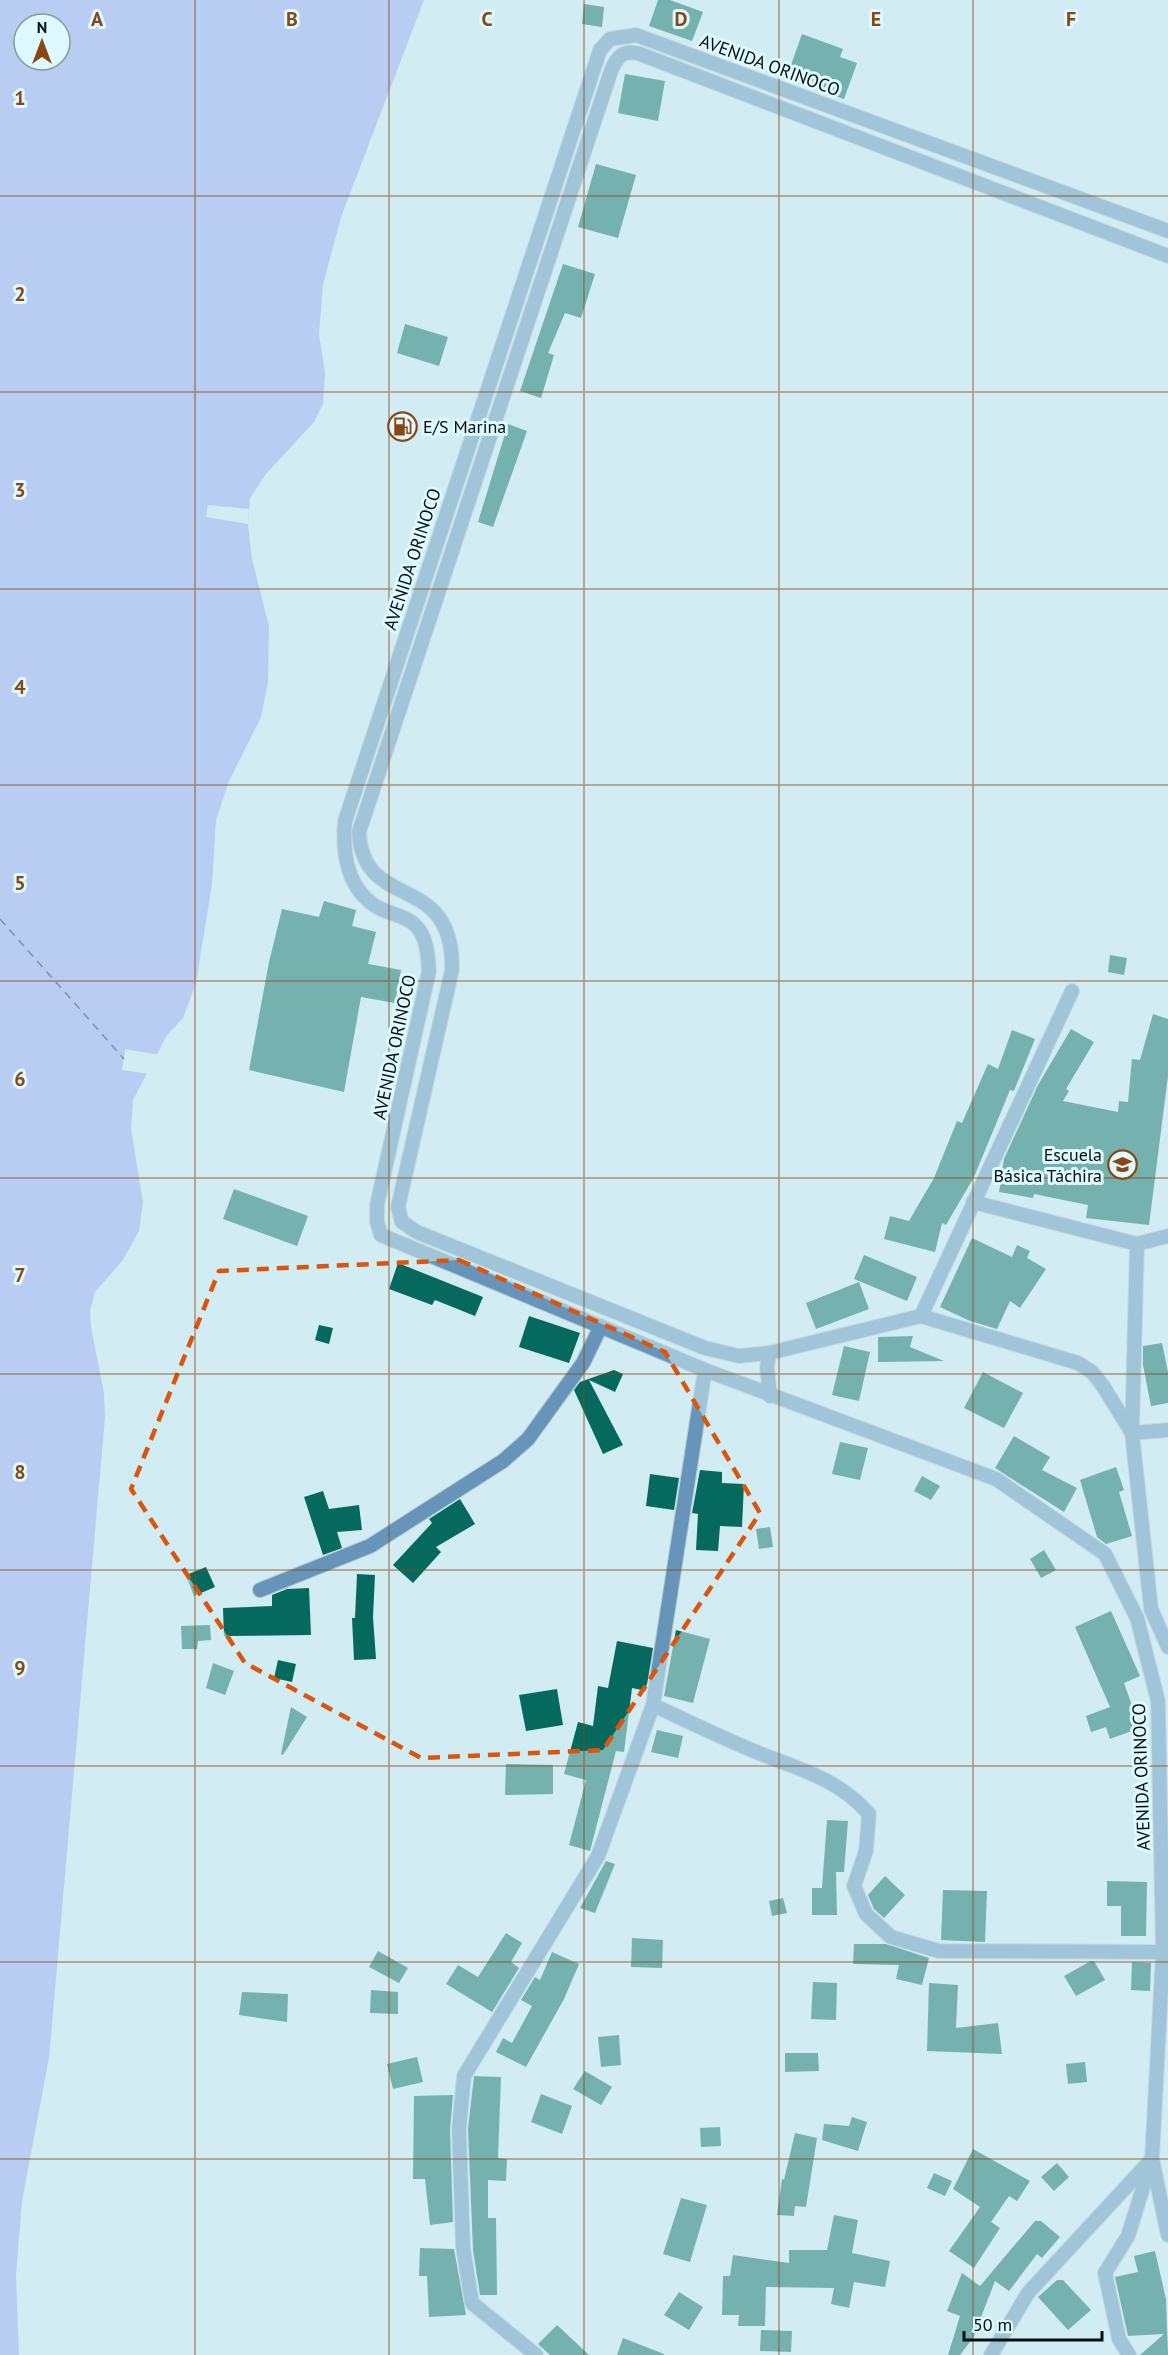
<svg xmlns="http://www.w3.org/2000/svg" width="1168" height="2355" font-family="'PT Sans',sans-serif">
	<rect width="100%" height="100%" fill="#d1ecf2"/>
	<path fill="#99a7ef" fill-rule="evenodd" d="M0 0H424L341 217 323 285 319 334 325 373 323 404 314 422 266 474 250 498 248 524 252 559 269 626 268 682 261 717 229 781 216 820 212 884 196 983 183 1018 167 1035 133 1100 131 1129 143 1202 139 1231 123 1260 95 1292 90 1311 91 1327 104 1393 105 1417 49 2058 22 2201 16 2275 19 2355H0ZM24 24H60V60H24Z"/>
	<g fill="#d1ecf2">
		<path d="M208 505 249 509 248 524 206 517Z"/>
		<path d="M125 1049 160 1055 150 1074 122 1070Z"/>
	</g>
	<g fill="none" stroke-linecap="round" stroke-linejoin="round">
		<path stroke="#1f1e6f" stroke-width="1.5" stroke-dasharray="8 6" stroke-linecap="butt" d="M0 919 124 1059"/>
	</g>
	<g fill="#056a5d">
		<path d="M658 0H670L703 12 692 41 649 26Z"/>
		<path d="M584 4 604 7 602 27 582 24Z"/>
		<path d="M802 34 843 49 840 57 857 63 844 99 786 79Z"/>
		<path d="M625 74 665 81 658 121 618 113Z"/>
		<path d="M596 164 636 175 618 238 578 227Z"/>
		<path d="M563 264 595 274 581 318 565 313 548 353 554 355 541 398 520 391Z"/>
		<path d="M405 324 448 337 439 366 397 353Z"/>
		<path d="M508 424 527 431 493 527 478 522Z"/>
		<path d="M324 901 356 910 352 926 376 932 368 964 401 970 395 1003 361 997 344 1092 249 1070 269 962 282 909 319 917Z"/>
		<path d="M1110 955 1127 958 1124 975 1108 972Z"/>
		<path d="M1153 1014 1168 1019V1076L1149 1225 1086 1218 1088 1205 1034 1194 1033 1198 999 1192 1004 1159 1038 1085 1071 1029 1094 1042 1066 1089 1069 1091 1063 1101 1118 1112 1119 1101 1128 1102 1132 1059 1140 1060Z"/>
		<path d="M1012 1030 1035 1039 1014 1091 1010 1090 974 1177 946 1225 942 1223 935 1252 884 1239 890 1216 909 1221 934 1178 957 1121 962 1123 988 1064 998 1069Z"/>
		<path d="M234 1189 308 1216 297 1246 223 1219Z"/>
		<path d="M972 1238 1012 1257 1017 1245 1030 1251 1027 1258 1046 1269 1020 1308 1010 1301 997 1329 970 1321 940 1307Z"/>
		<path d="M864 1255 917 1277 907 1301 854 1279Z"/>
		<path d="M398 1263 483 1297 475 1316 435 1300 432 1305 389 1289Z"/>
		<path d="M859 1282 869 1309 816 1329 806 1303Z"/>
		<path d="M529 1316 580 1333 569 1363 519 1347Z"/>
		<path d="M319 1325 333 1328 329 1344 315 1340Z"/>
		<path d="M913 1336 910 1347 944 1361 878 1362V1337Z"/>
		<path d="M1162 1343 1168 1372V1403L1151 1406 1143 1365V1346Z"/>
		<path d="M844 1346 870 1352 859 1401 832 1395Z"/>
		<path d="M614 1370 623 1374 615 1392 589 1380 623 1445 603 1454 574 1390 580 1382Z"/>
		<path d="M983 1372 1023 1393 1004 1428 964 1408Z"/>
		<path d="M1014 1436 1050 1457 1042 1470 1077 1488 1064 1512 995 1468Z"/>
		<path d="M840 1442 868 1448 860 1480 832 1474Z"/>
		<path d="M1116 1467 1124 1490 1119 1492 1132 1536 1106 1544 1097 1537 1080 1480Z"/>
		<path d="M700 1470 722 1472V1483L744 1484 742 1527 720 1526 718 1551 696 1550 698 1514 692 1513Z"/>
		<path d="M650 1474 679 1478 674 1510 646 1506Z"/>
		<path d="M922 1476 940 1486 931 1500 914 1491Z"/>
		<path d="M323 1491 329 1509 359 1505 362 1530 337 1532 342 1548 323 1555 304 1497Z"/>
		<path d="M460 1499 475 1524 436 1547 441 1552 413 1583 393 1565 432 1523 429 1519Z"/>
		<path d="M770 1527 773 1547 759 1549 756 1529Z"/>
		<path d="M1044 1550 1056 1570 1041 1578 1030 1559Z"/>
		<path d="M206 1567 215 1587 194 1596 186 1575Z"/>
		<path d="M357 1574 375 1575 373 1617 376 1659 354 1660 352 1618H355Z"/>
		<path d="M309 1588 311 1635 224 1636 223 1608 272 1606V1595L287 1589Z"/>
		<path d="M1111 1611 1140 1676 1124 1683 1140 1728 1110 1739 1106 1727 1091 1732 1086 1716 1110 1707 1075 1627Z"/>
		<path d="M210 1625 211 1640 198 1641 197 1649H182L181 1626Z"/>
		<path d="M676 1630 710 1639 693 1703 664 1696Z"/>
		<path d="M617 1641 653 1648 646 1691 632 1688 624 1752 616 1751 590 1851 569 1845 586 1780 564 1774 578 1722 593 1726 598 1686 608 1688Z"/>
		<path d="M278 1660 296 1664 292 1682 274 1678Z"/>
		<path d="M213 1663 234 1671 225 1695 206 1688Z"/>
		<path d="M557 1689 563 1725 526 1731 519 1695Z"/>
		<path d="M291 1707 307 1717 283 1755 281 1754Z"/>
		<path d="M657 1730 683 1736 678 1758 651 1752Z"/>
		<path d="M506 1764 553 1765V1794L505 1795Z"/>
		<path d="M827 1820 848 1821 844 1872H836L837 1915H812V1888H822Z"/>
		<path d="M606 1861 615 1864 595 1913 580 1908Z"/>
		<path d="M885 1876 905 1895 884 1918 874 1909 868 1895Z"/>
		<path d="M1107 1881 1147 1882 1146 1936H1121V1906H1107Z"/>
		<path d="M943 1890 987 1891 985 1942 941 1940Z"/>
		<path d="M783 1898 787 1913 772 1916 769 1901Z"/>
		<path d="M506 1933 522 1943 511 1962 519 1968 492 2012 446 1984 458 1965 478 1977Z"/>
		<path d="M632 1938 663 1940 662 1968 631 1967Z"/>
		<path d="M854 1944H886L929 1958 922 1985 896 1979 899 1965 853 1964Z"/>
		<path d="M378 1951 408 1968 399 1983 369 1967Z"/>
		<path d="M552 1952 579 1964 564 1999 526 2067 496 2052 503 2038 512 2043 532 2006 521 2000 535 1977 540 1980Z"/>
		<path d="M1091 1961H1094L1105 1980 1076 1996 1064 1976Z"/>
		<path d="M1132 1962 1151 1963 1150 1991 1131 1990Z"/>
		<path d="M813 1982 837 1983 836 2020 811 2019Z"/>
		<path d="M929 1983 958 1985 956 2028 998 2023 1002 2054 927 2051Z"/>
		<path d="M371 1990 398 1992V2014L370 2013Z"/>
		<path d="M242 1992 288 1994 287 2022 239 2015Z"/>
		<path d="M619 2035 621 2065 601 2067 598 2037Z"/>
		<path d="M785 2053H818L819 2071 785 2072Z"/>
		<path d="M417 2057 423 2082 393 2089 387 2064Z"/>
		<path d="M1085 2062 1087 2082 1068 2084 1066 2064Z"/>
		<path d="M585 2071 612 2087 601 2105 573 2089Z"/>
		<path d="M474 2076 501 2077 498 2158 507 2159 506 2181 488 2180V2218H496L497 2295H480L473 2250 468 2129Z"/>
		<path d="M541 2094 572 2106 562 2134 531 2122Z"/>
		<path d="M453 2095 450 2129 453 2222 430 2225 425 2179H413L414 2096Z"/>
		<path d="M852 2117 867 2122 858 2151 822 2140 824 2124 849 2126Z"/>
		<path d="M720 2127 721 2146 701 2147 700 2128Z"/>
		<path d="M795 2133 817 2138 806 2207 795 2206 794 2216 777 2215 782 2179 784 2180Z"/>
		<path d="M973 2149 1030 2181 1017 2201 1009 2196 991 2222 1000 2228 974 2268 949 2251 980 2207 953 2189Z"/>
		<path d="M1057 2163 1069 2177 1054 2191 1041 2177Z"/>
		<path d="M934 2173 952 2181 945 2196 927 2188Z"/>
		<path d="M681 2198 707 2205 690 2262 663 2254Z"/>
		<path d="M834 2215 858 2220 852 2253 890 2261 885 2287 854 2282 849 2308 831 2304 834 2288 766 2287 765 2326H738L739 2315H722L723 2276H730L733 2255 789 2263V2250H827Z"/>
		<path d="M1035 2221H1041L1060 2237 1042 2258 1037 2254 1009 2291 995 2281 973 2338 960 2355H948L960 2316 947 2311 962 2273 980 2286Z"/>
		<path d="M420 2248 454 2249 466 2315 429 2317 427 2276H419Z"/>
		<path d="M1155 2251 1166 2299 1168 2355H1140L1164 2334 1128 2336 1115 2277 1138 2272 1134 2256Z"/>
		<path d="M1057 2280H1063L1091 2310 1068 2330 1038 2297Z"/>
		<path d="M679 2292 703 2307 689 2330 664 2315Z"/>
		<path d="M557 2325 589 2355H550L538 2344Z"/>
		<path d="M761 2330 792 2331 791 2352 760 2351Z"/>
		<path d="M623 2338 664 2354V2355H617Z"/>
	</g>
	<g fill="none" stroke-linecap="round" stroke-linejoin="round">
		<defs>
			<g id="minor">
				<path d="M1168 231 636 35 610 39 600 50 345 821C342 853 347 892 381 909 391 914 405 916 414 924 427 935 428 956 429 971L377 1205V1222L381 1235 705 1370 996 1479 1105 1554 1137 1618 1158 1701 1163 1952 1152 2159 1168 2235"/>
				<path d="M973 1202 1137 1244 1132 1433 1168 1430"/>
				<path d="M1137 1244 1168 1236"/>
				<path d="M921 1316 1072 991"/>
				<path d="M769 1353 739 1356 705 1348 417 1232 402 1222 398 1207 452 970C454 869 363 914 359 832L611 71C617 56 624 49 640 54L1168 256"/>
				<path d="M770 1396 767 1368 769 1353 921 1316 1078 1363 1092 1372 1103 1386 1132 1433 1151 1609 1168 1647"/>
				<path d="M260 1590 370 1546 503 1461 528 1439 583 1363 601 1326"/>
				<path d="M653 1705C687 1721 720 1737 754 1751 797 1769 837 1777 869 1814L866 1851 854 1886 866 1914 891 1937 939 1951 1163 1952"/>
				<path d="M536 2355 472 2303 463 2247 459 2129 464 2076 598 1856 653 1705 705 1370"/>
				<path d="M991 2355 1028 2293 1152 2159"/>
				<path d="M1129 2355 1119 2339 1105 2273 1128 2236 1150 2165"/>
			</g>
		</defs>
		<use href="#minor" stroke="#b0c8ce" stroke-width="16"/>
		<use href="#minor" stroke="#6795b9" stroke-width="14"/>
	</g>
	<path d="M0 0H1168V2355H0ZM459 1260 665 1352 760 1513 603 1750 421 1758 245 1663 131 1489 219 1271Z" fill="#d1ecf2" fill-opacity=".55" fill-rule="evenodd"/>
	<path fill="none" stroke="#dd550c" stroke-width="4.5" stroke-dasharray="12 8" stroke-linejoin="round" d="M459 1260 665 1352 760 1513 603 1750 421 1758 245 1663 131 1489 219 1271Z"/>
	<path fill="none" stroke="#894713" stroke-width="1.5" stroke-opacity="0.55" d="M195 0V2355M389 0V2355M584 0V2355M779 0V2355M973 0V2355M0 196H1168M0 392H1168M0 589H1168M0 785H1168M0 981H1168M0 1178H1168M0 1374H1168M0 1570H1168M0 1766H1168M0 1962H1168M0 2159H1168"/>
	<defs>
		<symbol id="fuel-ring" viewBox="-11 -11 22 22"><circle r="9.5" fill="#def9ff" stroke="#894713" stroke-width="1.5"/><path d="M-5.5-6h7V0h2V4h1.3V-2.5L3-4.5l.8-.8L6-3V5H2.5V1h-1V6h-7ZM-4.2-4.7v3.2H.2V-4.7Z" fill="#894713"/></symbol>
		<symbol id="school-ring" viewBox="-11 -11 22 22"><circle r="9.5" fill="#def9ff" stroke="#894713" stroke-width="1.5"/><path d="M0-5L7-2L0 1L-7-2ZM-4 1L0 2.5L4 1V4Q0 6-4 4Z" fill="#894713"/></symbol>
	</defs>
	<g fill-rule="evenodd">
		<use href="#fuel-ring" x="386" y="410" width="33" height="33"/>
		<use href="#school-ring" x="1106" y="1148" width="33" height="33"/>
	</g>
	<g text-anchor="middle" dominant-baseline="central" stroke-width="6" stroke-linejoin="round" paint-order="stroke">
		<g font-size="18" fill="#050e10" stroke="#def9ff">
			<text transform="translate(770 65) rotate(20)">AVENIDA ORINOCO</text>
			<text transform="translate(412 559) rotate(-72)">AVENIDA ORINOCO</text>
			<text transform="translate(394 1047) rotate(-78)">AVENIDA ORINOCO</text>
			<text transform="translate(1141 1777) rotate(-92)">AVENIDA ORINOCO</text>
		</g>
		<g font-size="18" fill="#050e10" stroke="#def9ff" text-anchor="start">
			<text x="423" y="426">E/S Marina</text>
			<text x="1102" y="1154" text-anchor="end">Escuela<tspan x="1102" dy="21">Básica Táchira</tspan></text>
		</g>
	</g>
	<g font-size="20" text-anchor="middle" font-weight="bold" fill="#894713" stroke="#def9ff" stroke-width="6" stroke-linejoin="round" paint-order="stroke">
		<text x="97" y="26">A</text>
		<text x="292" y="26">B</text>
		<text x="487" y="26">C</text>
		<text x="681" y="26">D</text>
		<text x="876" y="26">E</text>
		<text x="1071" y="26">F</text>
		<text x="20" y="105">1</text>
		<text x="20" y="301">2</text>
		<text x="20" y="497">3</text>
		<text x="20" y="694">4</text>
		<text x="20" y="890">5</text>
		<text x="20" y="1086">6</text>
		<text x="20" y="1282">7</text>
		<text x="20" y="1479">8</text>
		<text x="20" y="1675">9</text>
	</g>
	<g transform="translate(42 42)"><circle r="28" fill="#def9ff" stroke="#879b9f" stroke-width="1.5"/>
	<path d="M0-4.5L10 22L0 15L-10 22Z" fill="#894713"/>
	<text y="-9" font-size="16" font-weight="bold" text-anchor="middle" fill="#050e10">N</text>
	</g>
	<path d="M964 2331v9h138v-9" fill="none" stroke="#050e10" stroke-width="3"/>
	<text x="973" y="2331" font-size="18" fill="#050e10" stroke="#def9ff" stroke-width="4.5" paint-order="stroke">50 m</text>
</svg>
